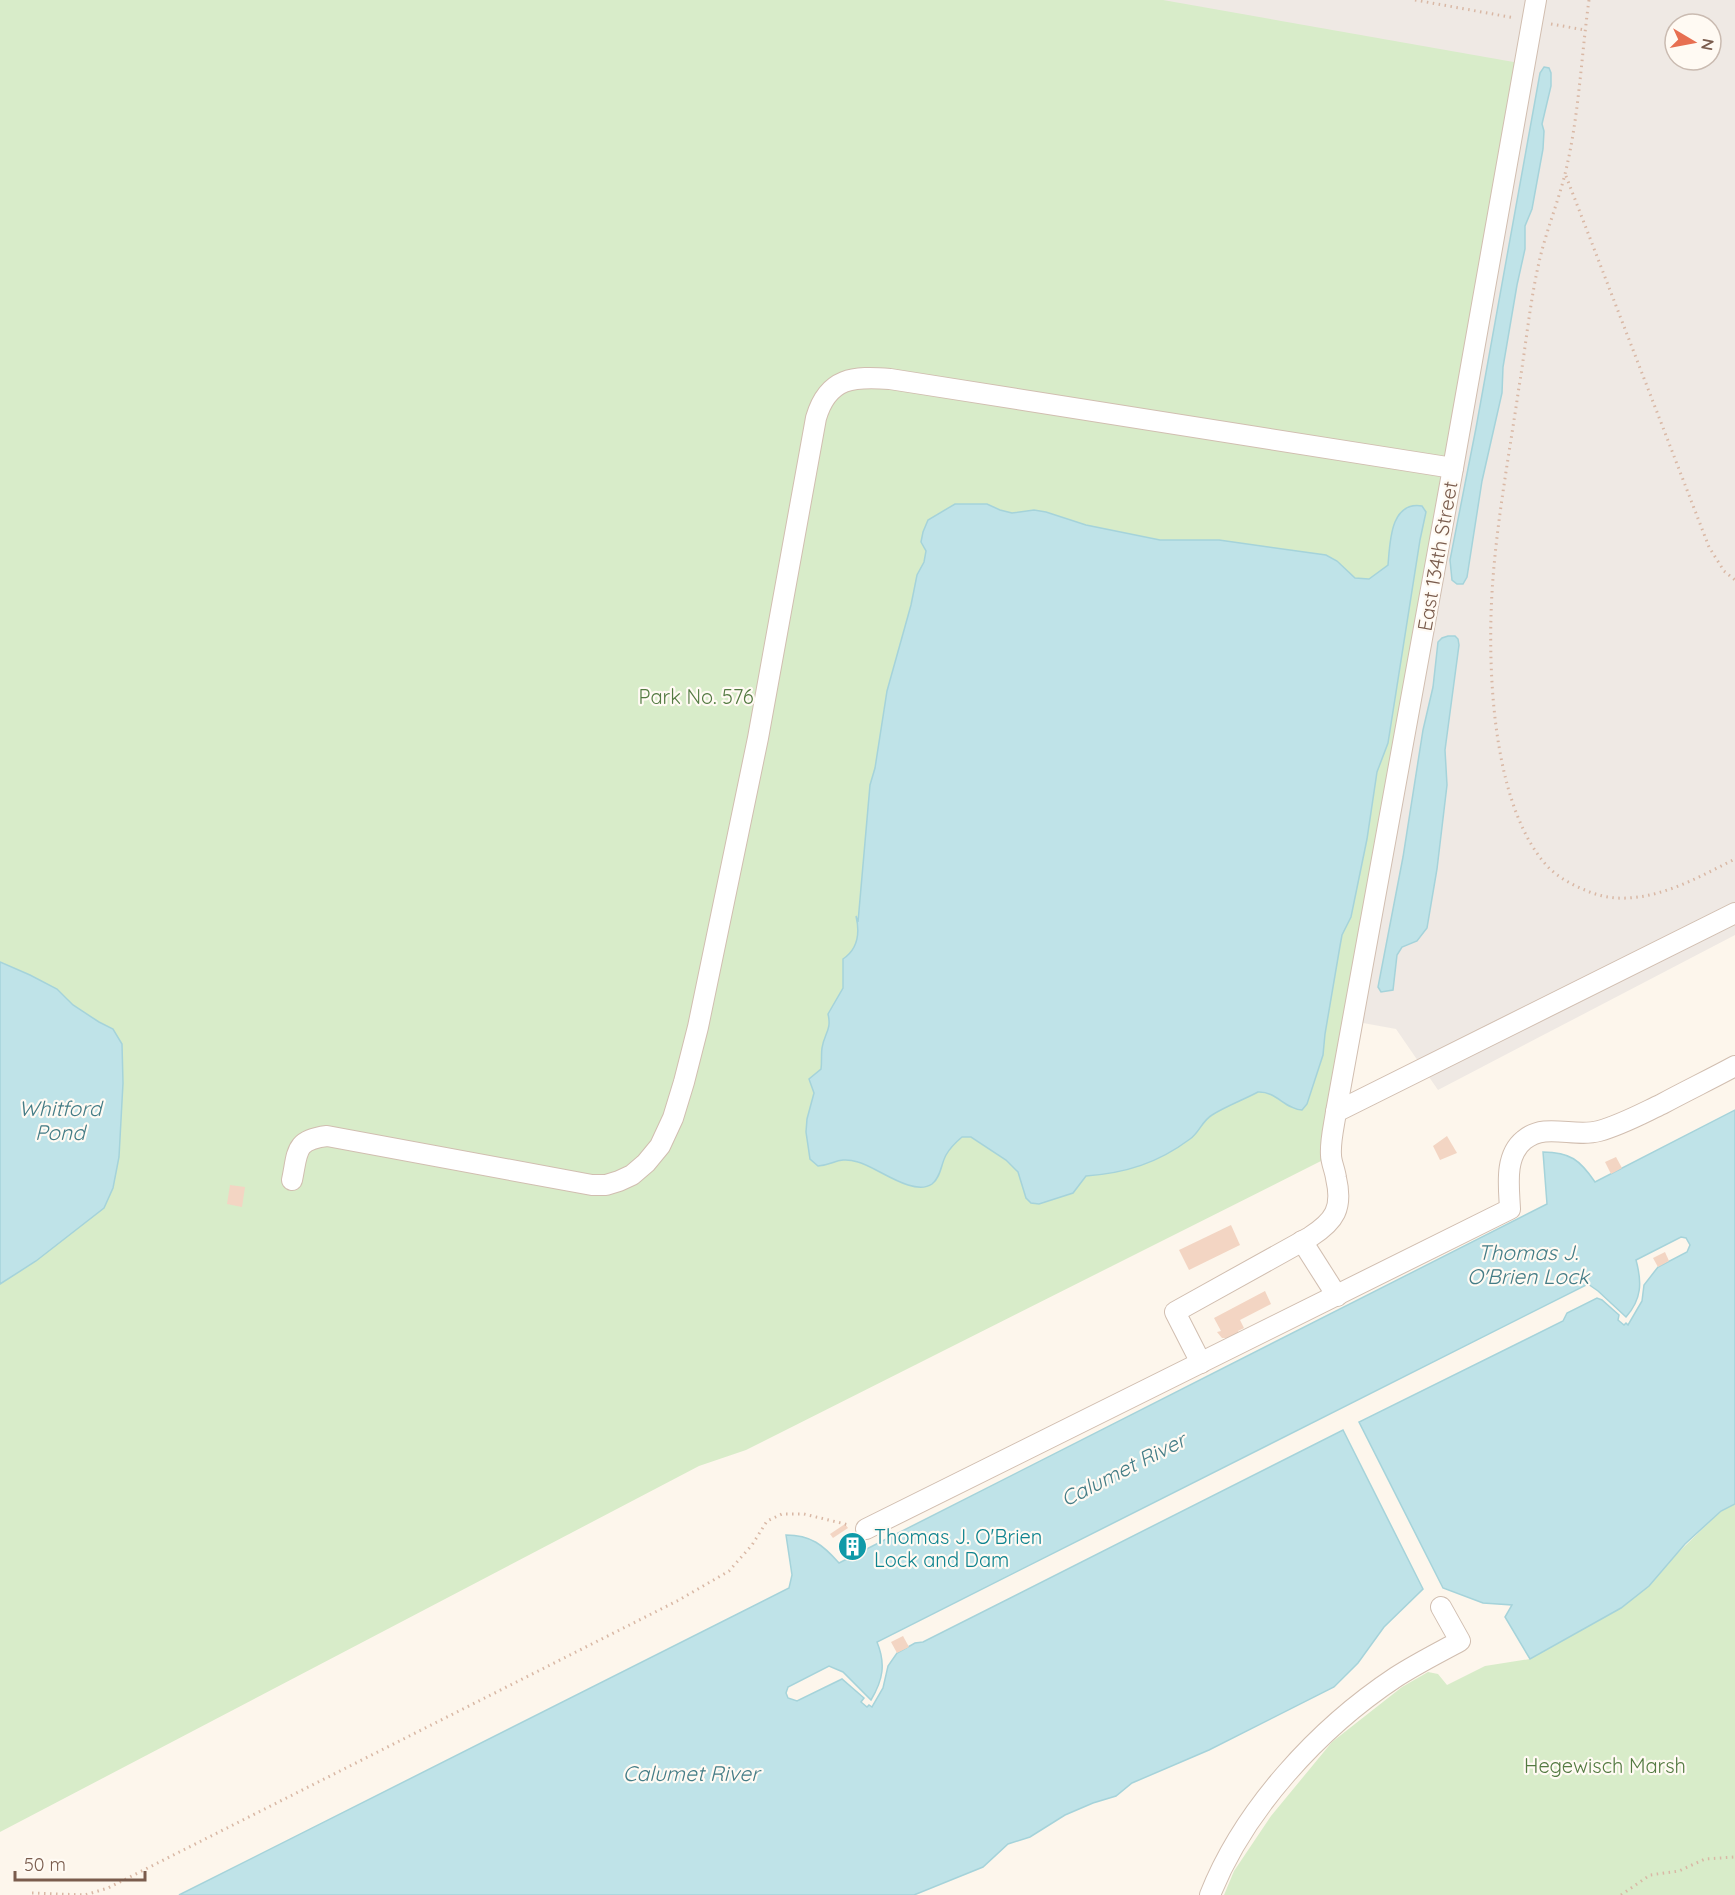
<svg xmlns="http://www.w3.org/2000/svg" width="1735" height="1895" font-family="Quicksand,sans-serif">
	<rect width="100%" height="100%" fill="#fdf6ec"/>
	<path fill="#efe9e4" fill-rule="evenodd" d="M1161 0H1735V935L1438 1090 1396 1029 1352 1021ZM1675 24H1711V60H1675Z"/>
	<g fill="#d8ecc9">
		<path d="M0 0H1163L1525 64 1321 1161 746 1450 699 1466 0 1832Z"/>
		<path d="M1735 1504V1895H1224L1234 1871 1271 1816 1332 1742 1402 1687 1428 1672 1438 1674 1447 1685 1485 1666 1530 1659 1621 1608 1721 1511Z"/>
	</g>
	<g fill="#bfe3e8" stroke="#a5d3da" stroke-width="1.5">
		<path d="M1544 67 1549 68 1551 73V86L1542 124 1544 131 1543 149 1532 209 1525 226V249L1517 285 1503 367 1502 393 1482 481 1467 577 1463 584H1457L1452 580 1450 560 1476 428 1540 73Z"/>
		<path d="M955 504H987L1000 510 1012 513 1034 510 1046 512 1086 525 1160 540H1219L1326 555 1337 561 1355 578 1369 579 1388 565C1390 543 1390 501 1422 506L1426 512 1420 540 1388 743 1377 772 1367 839 1351 917 1342 935 1340 946 1325 1034 1323 1055 1307 1104 1302 1110C1285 1109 1276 1091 1258 1092 1243 1100 1226 1106 1212 1115 1202 1121 1199 1133 1190 1139 1158 1163 1126 1173 1086 1176L1073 1193 1039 1204 1031 1203 1026 1198 1018 1172 1006 1160 971 1137H962C956 1142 950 1148 946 1155 941 1164 941 1177 932 1184 913 1197 877 1167 858 1162 838 1156 834 1165 818 1166L810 1159 806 1132 807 1119 814 1093 809 1079 821 1069C822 1062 821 1055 822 1048 824 1034 832 1030 828 1014L843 988V959C858 949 860 933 856 916L858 922 870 785 875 768 887 691 911 605 917 575 924 562 926 551 921 542 923 532 928 520Z"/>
		<path d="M1448 636H1455L1458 639 1459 645 1445 750 1447 785 1437 869 1427 928 1417 941 1402 947 1397 955 1393 990 1381 992 1378 987 1403 857 1423 730 1433 687 1438 642 1442 638Z"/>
		<path d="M0 962 30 975 57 989 73 1005 99 1022 113 1029 122 1044 123 1083 119 1157 113 1188 104 1208 36 1261 0 1284Z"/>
		<path d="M1735 1110V1504L1721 1511 1685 1544 1649 1586 1621 1608 1530 1659 1505 1617 1512 1605 1483 1603 1443 1588 1359 1422 1563 1321 1567 1313 1597 1298 1602 1300 1619 1315 1618 1320 1624 1325 1626 1323 1628 1325 1642 1301 1644 1285 1658 1267 1687 1252 1690 1245 1686 1238 1681 1237 1636 1260C1642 1282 1642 1299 1626 1317L1598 1291 1588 1284 877 1642C886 1664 883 1680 871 1700L843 1672 829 1666 788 1687 786 1693 788 1698 797 1701 842 1679 864 1698 861 1702 867 1707 869 1705 872 1707 883 1688 888 1666 897 1653 915 1643 923 1642 1343 1430 1423 1589 1384 1627 1358 1663 1334 1687 1209 1750 1132 1783 1116 1796 1093 1803 1065 1815 1030 1837 1008 1844 983 1867 914 1895H179L789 1588 792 1575 786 1535C811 1535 823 1545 839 1563L1547 1204 1543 1152C1570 1152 1580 1160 1595 1182Z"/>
	</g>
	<g fill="#f3d5c3">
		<path d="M1447 1136 1457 1153 1440 1160 1433 1146Z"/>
		<path d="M1616 1157 1622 1168 1611 1174 1605 1162Z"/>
		<path d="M230 1185 245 1187 242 1207 227 1204Z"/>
		<path d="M1231 1225 1240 1245 1189 1270 1179 1250Z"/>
		<path d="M1665 1252 1669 1261 1658 1267 1653 1258Z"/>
		<path d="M1265 1291 1271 1304 1240 1320 1244 1328 1238 1331 1239 1333 1227 1340 1226 1338H1222L1217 1332 1221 1331 1214 1318Z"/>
		<path d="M845 1524 848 1528 833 1538 830 1534Z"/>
		<path d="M854 1539 860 1551 851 1556 845 1543Z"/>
		<path d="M903 1636 909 1647 897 1653 891 1642Z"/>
	</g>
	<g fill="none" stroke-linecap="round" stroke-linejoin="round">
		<defs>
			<g id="minor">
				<path d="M1336 1112 1735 913"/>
				<path d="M292 1180C298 1152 294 1140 327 1136L592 1185H606L619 1181 632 1175 646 1163 660 1146 673 1118 684 1082 698 1027 758 738 816 418C828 377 854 376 890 379L1453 468"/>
				<path d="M1302 1241 1337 1296"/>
				<path d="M1201 1363 1175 1312 1310 1237C1335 1221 1343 1208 1336 1178 1335 1170 1331 1162 1331 1155 1330 1141 1334 1126 1336 1112L1453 468 1536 0"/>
				<path d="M866 1529 1510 1209C1509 1187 1504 1156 1524 1140 1545 1122 1574 1138 1599 1131 1621 1125 1641 1114 1662 1104 1686 1091 1711 1079 1735 1066"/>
				<path d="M1210 1895C1244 1809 1319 1728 1396 1677 1416 1664 1438 1653 1460 1641L1441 1607"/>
			</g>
		</defs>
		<use href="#minor" stroke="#d1beb0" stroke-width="22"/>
		<g stroke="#d9b8a5" stroke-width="3" stroke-dasharray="1.5 4.5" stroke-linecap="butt">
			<path d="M1415 0 1515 18"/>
			<path d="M1589 0C1581 58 1579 117 1565 174 1558 202 1547 229 1540 258 1530 300 1526 345 1519 387 1508 463 1493 540 1491 616 1489 689 1496 811 1548 867 1558 877 1572 885 1585 890 1598 896 1613 899 1628 898 1666 896 1701 876 1735 859"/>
			<path d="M1551 24 1585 30"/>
			<path d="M1566 176 1709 547 1724 571 1735 580"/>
			<path d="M32 1893 85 1895 108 1888 679 1600 729 1571 752 1545 767 1521 782 1514H804L849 1525"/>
			<path d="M1621 1895 1650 1875 1679 1871 1705 1859 1735 1857"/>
		</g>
		<use href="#minor" stroke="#fff" stroke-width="20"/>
	</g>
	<defs>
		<symbol id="building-disc" viewBox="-11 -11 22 22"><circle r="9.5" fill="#0f9aa8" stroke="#fffaf3"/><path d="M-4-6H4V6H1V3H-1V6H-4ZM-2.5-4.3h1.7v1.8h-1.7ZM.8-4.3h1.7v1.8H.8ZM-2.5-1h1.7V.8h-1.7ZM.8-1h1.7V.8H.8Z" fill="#fff"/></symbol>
	</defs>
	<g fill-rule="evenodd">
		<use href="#building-disc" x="836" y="1530" width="33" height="33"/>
	</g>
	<g text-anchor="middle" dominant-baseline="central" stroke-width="4.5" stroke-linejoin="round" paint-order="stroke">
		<g font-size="20" fill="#7a5c4d" stroke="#fffaf3">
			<text transform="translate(1437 556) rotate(-80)">East 134th Street</text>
		</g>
		<g font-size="20" fill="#537a41" stroke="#fffaf3">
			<text x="696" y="696">Park No. 576</text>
			<text x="1605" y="1765">Hegewisch Marsh</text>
		</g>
		<g font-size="20" fill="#0d838f" stroke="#fffaf3" text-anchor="start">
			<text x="874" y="1536">Thomas J. O'Brien<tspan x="874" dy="23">Lock and Dam</tspan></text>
		</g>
		<g font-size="21" font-style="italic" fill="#437c86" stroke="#fffaf3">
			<text x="60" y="1108">Whitford<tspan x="60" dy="24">Pond</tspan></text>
			<text x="1528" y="1252">Thomas J.<tspan x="1528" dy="24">O'Brien Lock</tspan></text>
			<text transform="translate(1123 1469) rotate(-27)">Calumet River</text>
			<text x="691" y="1773">Calumet River</text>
		</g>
	</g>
	<g transform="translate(1693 42) rotate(100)"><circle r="28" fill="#fffaf3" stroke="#cabbb1" stroke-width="1.5"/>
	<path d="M0-4.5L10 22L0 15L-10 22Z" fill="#e76f51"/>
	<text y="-9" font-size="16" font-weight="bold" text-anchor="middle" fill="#7a5c4d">N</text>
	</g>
	<path d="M15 1871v9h130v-9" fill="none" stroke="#7a5c4d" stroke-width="3"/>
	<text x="24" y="1871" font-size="18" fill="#7a5c4d" stroke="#fffaf3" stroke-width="4.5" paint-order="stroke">50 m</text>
</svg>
